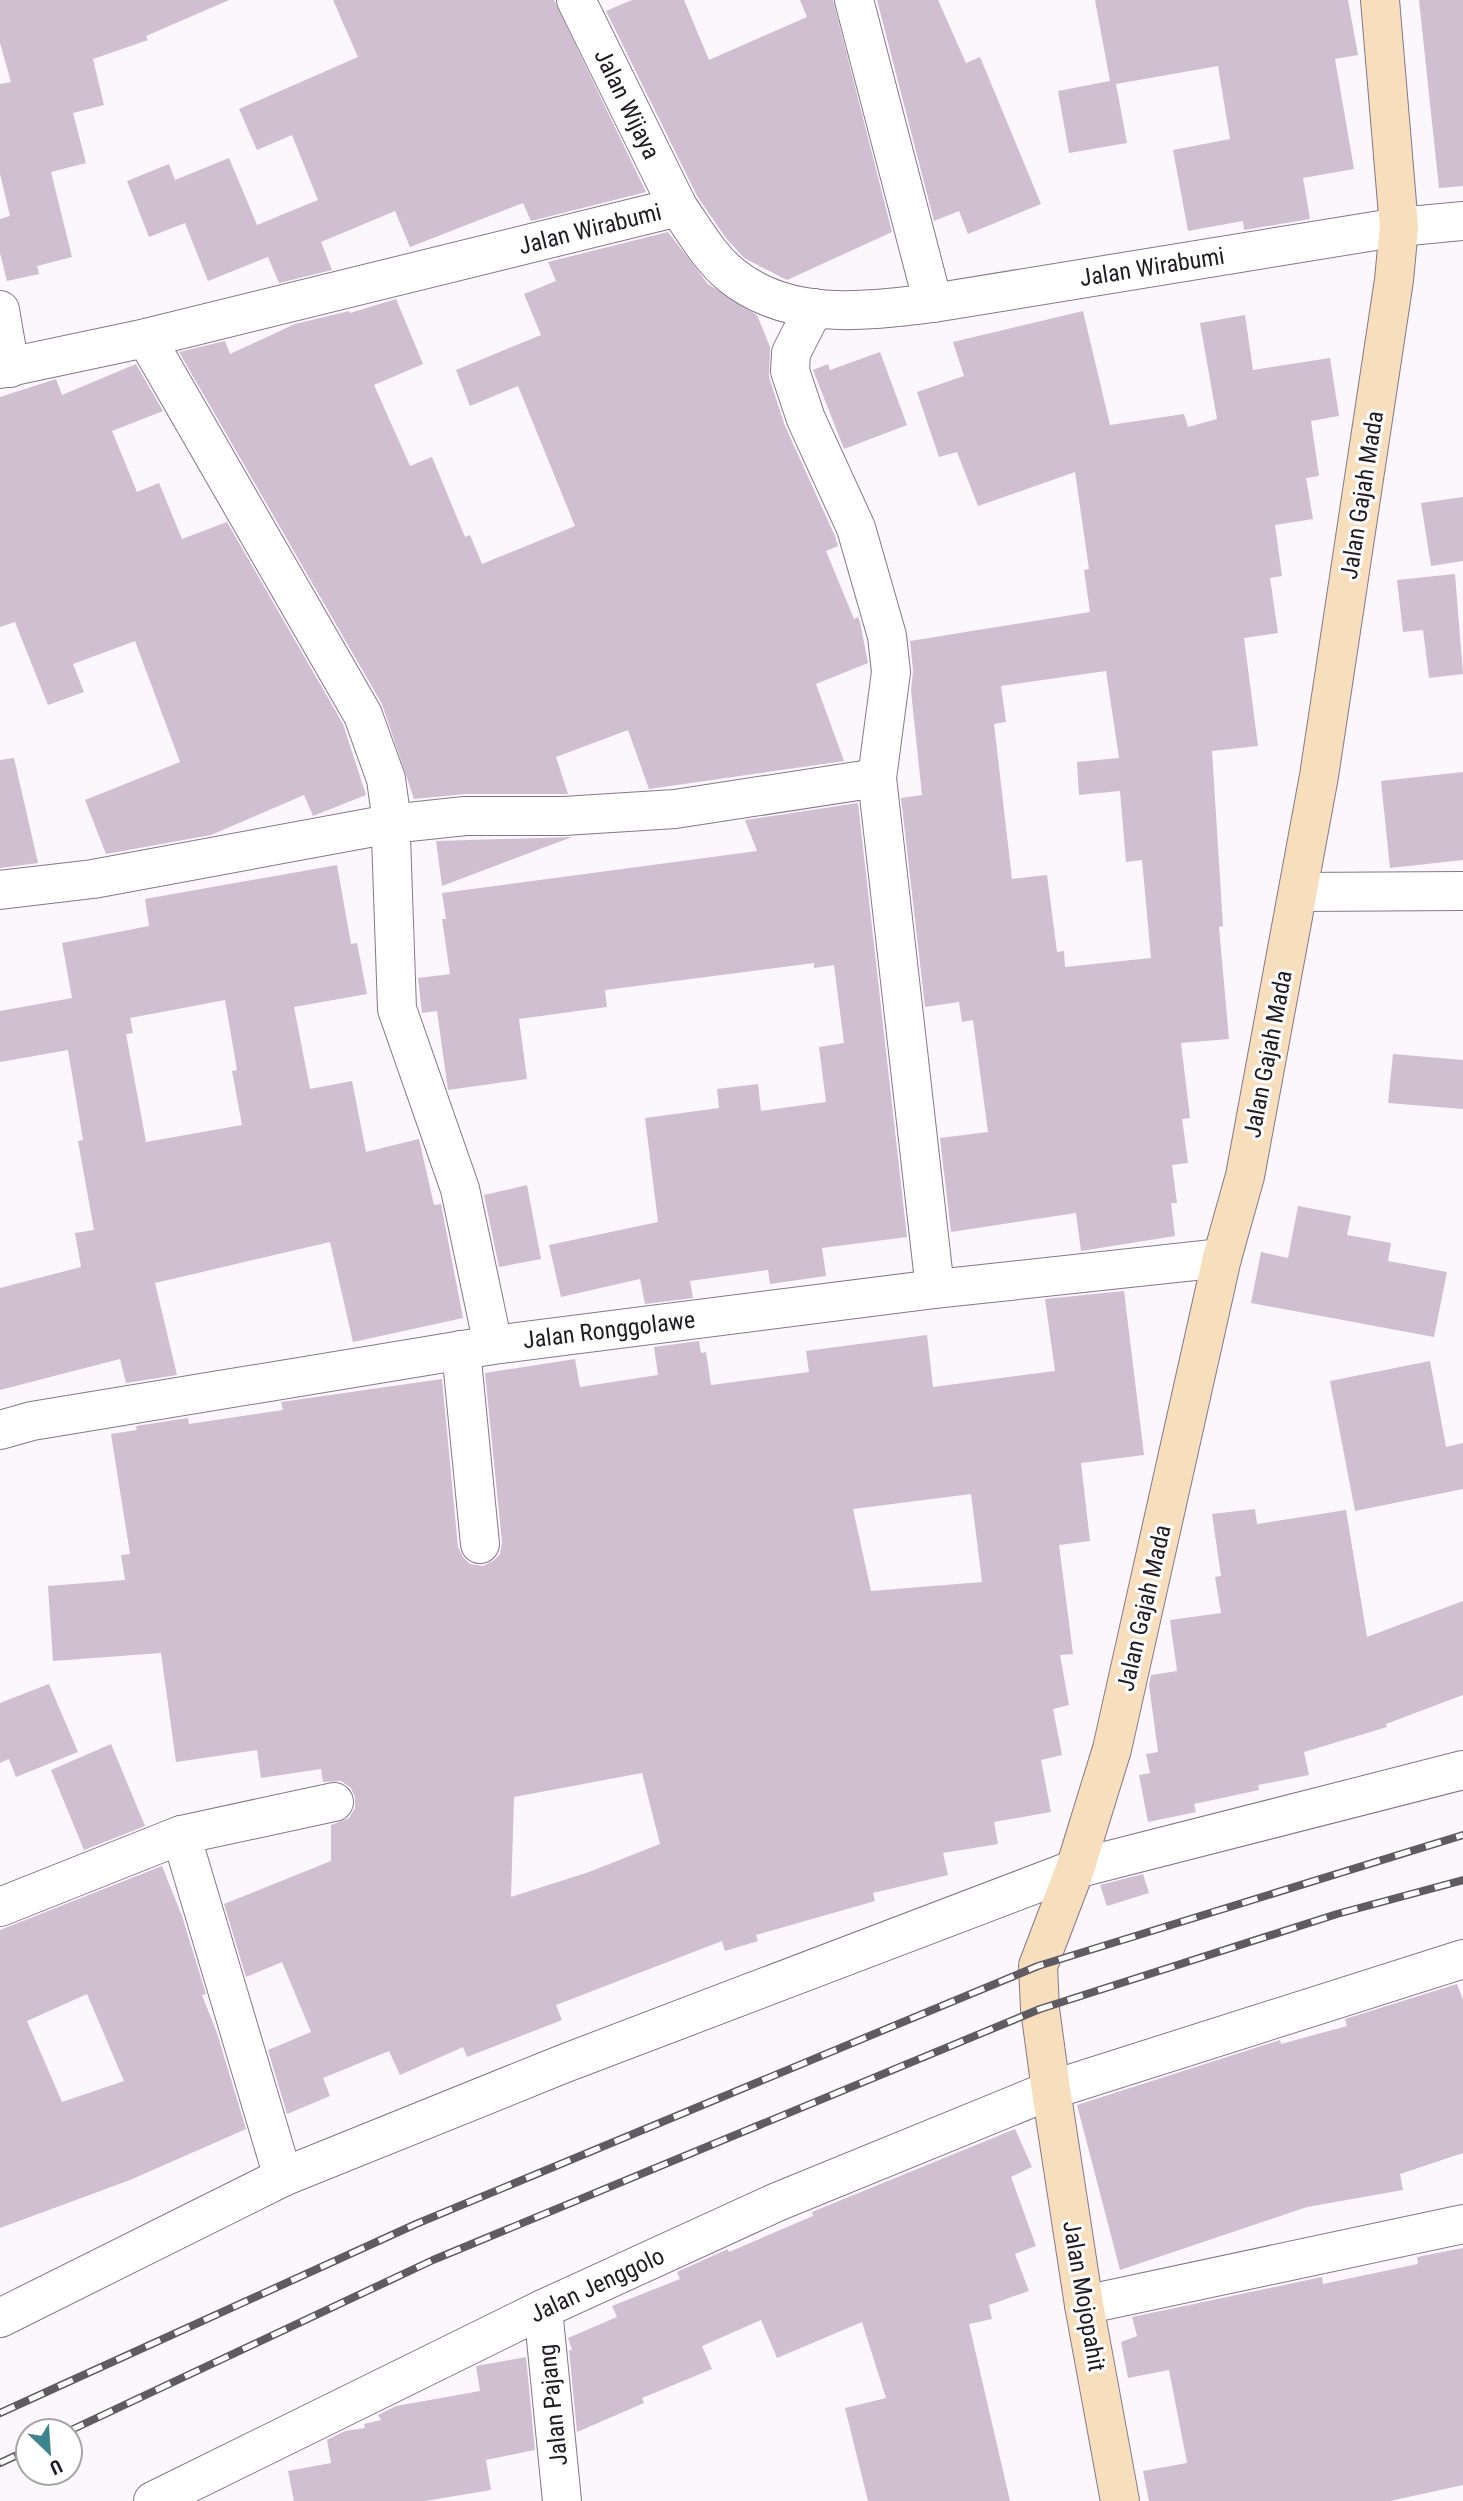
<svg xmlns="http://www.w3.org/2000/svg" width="1463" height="2501" font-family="'Roboto Condensed',sans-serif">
	<rect width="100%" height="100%" fill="#fcf6fd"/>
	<g fill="#cfbfd1" fill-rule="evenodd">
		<path d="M0 0H229L146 36 148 40 93 59 104 105 73 113 86 163 51 172 72 257 37 266 39 274 7 281 0 253V219L10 216 0 174V84L11 82 0 43Z"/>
		<path d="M333 0H554L646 192 531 221 523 203 410 247 395 211 321 242 332 270 279 283 268 257 208 281 185 223 149 237 127 181 169 164 175 180 229 158 257 225 318 200 292 135 257 150 239 109 358 57Z"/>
		<path d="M632 0H684L709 60 807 17 800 0H833L892 232 787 280 744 258 726 238 697 196 606 11Z"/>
		<path d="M877 0H938L966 63 980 57 1041 204 968 234 959 211 934 221Z"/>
		<path d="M1095 0H1348L1358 55 1335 59 1354 169 1303 178 1310 219 1244 230 1243 221 1188 231 1173 150 1230 139 1218 66 1116 84 1127 143 1069 153 1058 91 1110 81Z"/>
		<path d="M1419 0H1463V186L1439 188Z"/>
		<path d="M668 232 708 284 757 315 770 347 769 377 785 426 835 536 838 546 826 551 854 619 858 617 860 622 868 663 816 684 844 761 649 789 628 730 556 757 568 794H465L414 799 382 704 179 352 225 341 230 354 295 324 349 311 350 313 396 299 423 364 374 385 410 466 432 457 465 537 470 535 482 564 575 526 518 386 470 406 456 370 541 335 524 294 556 281 548 262Z"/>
		<path d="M1083 311 1110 425 1184 414 1188 427 1217 419 1200 323 1245 315 1253 370 1330 358 1339 416 1311 421 1319 476 1306 478 1313 519 1275 525 1282 576 1270 578 1278 633 1244 638 1258 746 1212 751 1223 926 1219 927 1229 1039 1181 1043 1190 1118 1182 1119 1188 1163 1172 1165 1177 1203H1171L1175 1236 1081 1251 1076 1213 951 1232 940 1138 988 1132 973 1020 962 1022 959 1002 925 1007 901 798 922 795 911 691 913 670 910 641 1090 612 1084 570 1089 569 1075 472 978 506 957 452 939 457 917 392 964 376 953 342ZM1106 671 1119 758 1077 762 1079 795 1120 791 1126 862 1142 860 1151 958 1065 967 1064 951 1057 952 1047 875 1012 879 994 724 1006 722 1001 686Z"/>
		<path d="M880 352 907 425 844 449 813 370 828 364 830 370Z"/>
		<path d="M136 364 163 411 112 431 137 492 159 483 182 539 227 522 343 724 366 795 313 816 304 795 211 835 106 854 85 800 180 762 135 641 73 664 84 692 48 705 15 622 0 627V397L56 379 62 395Z"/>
		<path d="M1463 497V561L1431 566 1421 503Z"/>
		<path d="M1455 574 1463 674 1429 678 1423 630 1403 632 1397 580Z"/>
		<path d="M14 758 38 863 0 868V760Z"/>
		<path d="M1463 772V860L1390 868 1381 781Z"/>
		<path d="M858 803 907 1237 822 1248 826 1276 770 1284 768 1270 690 1281 693 1298 645 1304 640 1279 561 1297 549 1245 658 1222 645 1118 719 1108 717 1089 758 1084 761 1111 826 1102 819 1047 844 1043 834 965 814 968V963L605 990 607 1007 519 1019 527 1079 448 1090 437 1011 422 1013 418 978 450 974 442 919H446L442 893 757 851 745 820Z"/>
		<path d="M572 837 442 886 436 841Z"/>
		<path d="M337 865 351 944 357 943 367 994 294 1007 310 1089 352 1081 366 1152 419 1139 434 1205 441 1204 463 1318 353 1342 330 1242 155 1283 177 1375 126 1383 120 1359 0 1390V1288L81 1267 75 1233 94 1230 78 1141 83 1140 68 1050 0 1062V1011L72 998 62 943 149 926 145 899ZM225 1000 237 1070 232 1071 242 1125 146 1142 126 1034 133 1033 130 1018Z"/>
		<path d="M1393 1054 1463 1060V1109L1388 1103Z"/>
		<path d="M527 1185 541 1259 499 1267 484 1195Z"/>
		<path d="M1298 1206 1351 1216 1347 1235 1391 1243 1388 1261 1447 1272 1434 1337 1251 1303 1261 1252 1288 1258Z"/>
		<path d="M1124 1291 1144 1455 1081 1463 1090 1541 1059 1545 1073 1654 1060 1655 1069 1705 1053 1709 1062 1755 1041 1760 1051 1812 994 1822 998 1844 943 1853 948 1875 873 1893 875 1901 756 1935 758 1941 725 1951 722 1941 556 2005 562 2020 467 2057 463 2047 400 2075 389 2051 323 2078 330 2096 287 2114 268 2050 311 2032 282 1962 246 1977 224 1904 331 1861V1825L349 1818 355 1808V1797L351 1788 341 1781 323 1782 321 1769 261 1778 257 1750 176 1762 161 1653 53 1661 48 1586 125 1580 121 1555 130 1554 111 1434 137 1430 136 1426 188 1418 189 1424 283 1410 281 1402 442 1379 458 1547 463 1557 470 1564 483 1566 493 1561 500 1554 502 1542 485 1373 575 1359 580 1387 658 1375 654 1347 699 1341 701 1353 706 1352 711 1385 809 1372 806 1351 927 1335 933 1387 1055 1371 1045 1299ZM971 1494 982 1582 871 1591 853 1509ZM642 1773 660 1844 589 1872 511 1897 514 1797Z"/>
		<path d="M1430 1361 1446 1447 1463 1443V1489L1355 1511 1330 1381Z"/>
		<path d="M1255 1509 1257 1524 1346 1510 1367 1637 1463 1601V1695L1386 1724 1387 1727 1304 1752 1309 1775 1258 1785 1259 1790 1194 1804 1196 1812 1148 1822 1139 1775 1150 1773 1146 1754 1158 1752 1149 1685 1151 1675 1177 1671 1170 1620 1221 1613 1215 1577 1221 1576 1212 1514Z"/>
		<path d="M49 1684 78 1752 16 1777 9 1759 0 1763V1703Z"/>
		<path d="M111 1744 145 1826 84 1850 51 1770Z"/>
		<path d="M162 1866 182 1916 206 1994 202 1995 217 2033 246 2129 130 2180 0 2228V1930ZM87 1994 124 2081 62 2102 27 2021Z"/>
		<path d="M1143 1874 1149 1893 1107 1906 1100 1885Z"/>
		<path d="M1457 1984 1463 2000V2153L1400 2174 1403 2190 1307 2207 1120 2270 1077 2105 1280 2040 1281 2044 1347 2026 1345 2019Z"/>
		<path d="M1015 2129 1032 2167 1011 2177 1036 2246 1015 2254 1029 2291 989 2305 992 2319 969 2324 1010 2501H868L845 2408 886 2398 862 2322 777 2358 761 2320 702 2346 712 2369 642 2398 644 2403 577 2432 569 2350H572L568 2338 617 2317 612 2306 680 2279 677 2272 728 2249 729 2252 813 2216 812 2212Z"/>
		<path d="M1463 2248V2485L1390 2501H1149L1143 2471 1187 2463 1169 2370 1128 2378 1121 2342 1137 2336 1132 2317 1322 2277 1323 2284 1418 2264 1417 2257Z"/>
		<path d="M526 2357 535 2450 486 2460 491 2490 425 2501H294L288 2471 331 2463 327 2440 345 2431 365 2428 364 2424 381 2420 378 2415 396 2406 480 2391 476 2366Z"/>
	</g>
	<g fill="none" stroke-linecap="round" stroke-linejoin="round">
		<defs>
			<g id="street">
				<path d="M576 0 678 207"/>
				<path d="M854 0 933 303"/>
				<path d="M814 308 791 353 790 371 806 419 856 528 887 636 891 672 877 778 935 1289"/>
				<path d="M0 310 10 368"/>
				<path d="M146 338 363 715 386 779 390 808 397 1009 460 1189 493 1345"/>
				<path d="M0 369 146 338 678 207C694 230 709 257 731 275 789 322 865 311 933 303L1399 227 1463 221"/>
				<path d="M0 890 93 879 390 824 465 816H564L675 809 877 778"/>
				<path d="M1298 892 1463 891"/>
				<path d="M461 1350 480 1544"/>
				<path d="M0 1430 32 1421 493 1345 935 1289 1222 1258"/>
				<path d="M181 1835 334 1802"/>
				<path d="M0 1907 181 1835 283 2177"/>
				<path d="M1084 2305 1463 2224"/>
				<path d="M543 2309 562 2501"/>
				<path d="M0 2318 283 2177 563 2064 1075 1869 1463 1770"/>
				<path d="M153 2501 543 2309 777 2202 1051 2090 1463 1959"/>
			</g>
			<path id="secondary" d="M1120 2501 1084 2305 1051 2090 1040 2009 1038 1966 1075 1869 1112 1749 1222 1258 1245 1176 1319 776 1394 280 1399 227 1380 0"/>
		</defs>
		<use href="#street" stroke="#857788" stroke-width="40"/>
		<use href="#secondary" stroke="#857788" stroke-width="40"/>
		<use href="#street" stroke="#fff" stroke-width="38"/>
		<use href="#secondary" stroke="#f7dfbe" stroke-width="38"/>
		<defs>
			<g id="rail">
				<path d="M0 2413 416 2224 1038 1966 1463 1835"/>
				<path d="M69 2431 433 2260 1040 2009 1337 1914 1463 1880"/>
				<path d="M0 2463 28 2450"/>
			</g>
		</defs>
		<use href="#rail" stroke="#605b62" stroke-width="8"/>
		<use href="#rail" stroke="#fff" stroke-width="5" stroke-dasharray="16" stroke-linecap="butt"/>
	</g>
	<g text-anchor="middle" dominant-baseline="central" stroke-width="6" stroke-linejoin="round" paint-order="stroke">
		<g font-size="24" fill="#211c23" stroke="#fff">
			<text transform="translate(627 104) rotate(64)">Jalan Wijaya</text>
			<text transform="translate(590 229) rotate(-14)">Jalan Wirabumi</text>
			<text transform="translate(1152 267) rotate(-9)">Jalan Wirabumi</text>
			<text transform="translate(1362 495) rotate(-81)">Jalan Gajah Mada</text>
			<text transform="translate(1268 1054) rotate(-79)">Jalan Gajah Mada</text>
			<text transform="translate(609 1330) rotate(-7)">Jalan Ronggolawe</text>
			<text transform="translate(1144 1608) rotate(-77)">Jalan Gajah Mada</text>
			<text transform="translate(597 2285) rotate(-25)">Jalan Jenggolo</text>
			<text transform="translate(1084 2296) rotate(80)">Jalan Mojopahit</text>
			<text transform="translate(553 2405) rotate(-96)">Jalan Pajang</text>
		</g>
	</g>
	<g transform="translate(49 2452) rotate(155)"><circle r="33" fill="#ffffff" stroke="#a6a4a7" stroke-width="2"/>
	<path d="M0-5L12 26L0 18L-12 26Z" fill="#3e848f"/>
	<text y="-10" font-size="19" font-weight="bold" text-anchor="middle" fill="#211c23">U</text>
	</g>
</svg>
